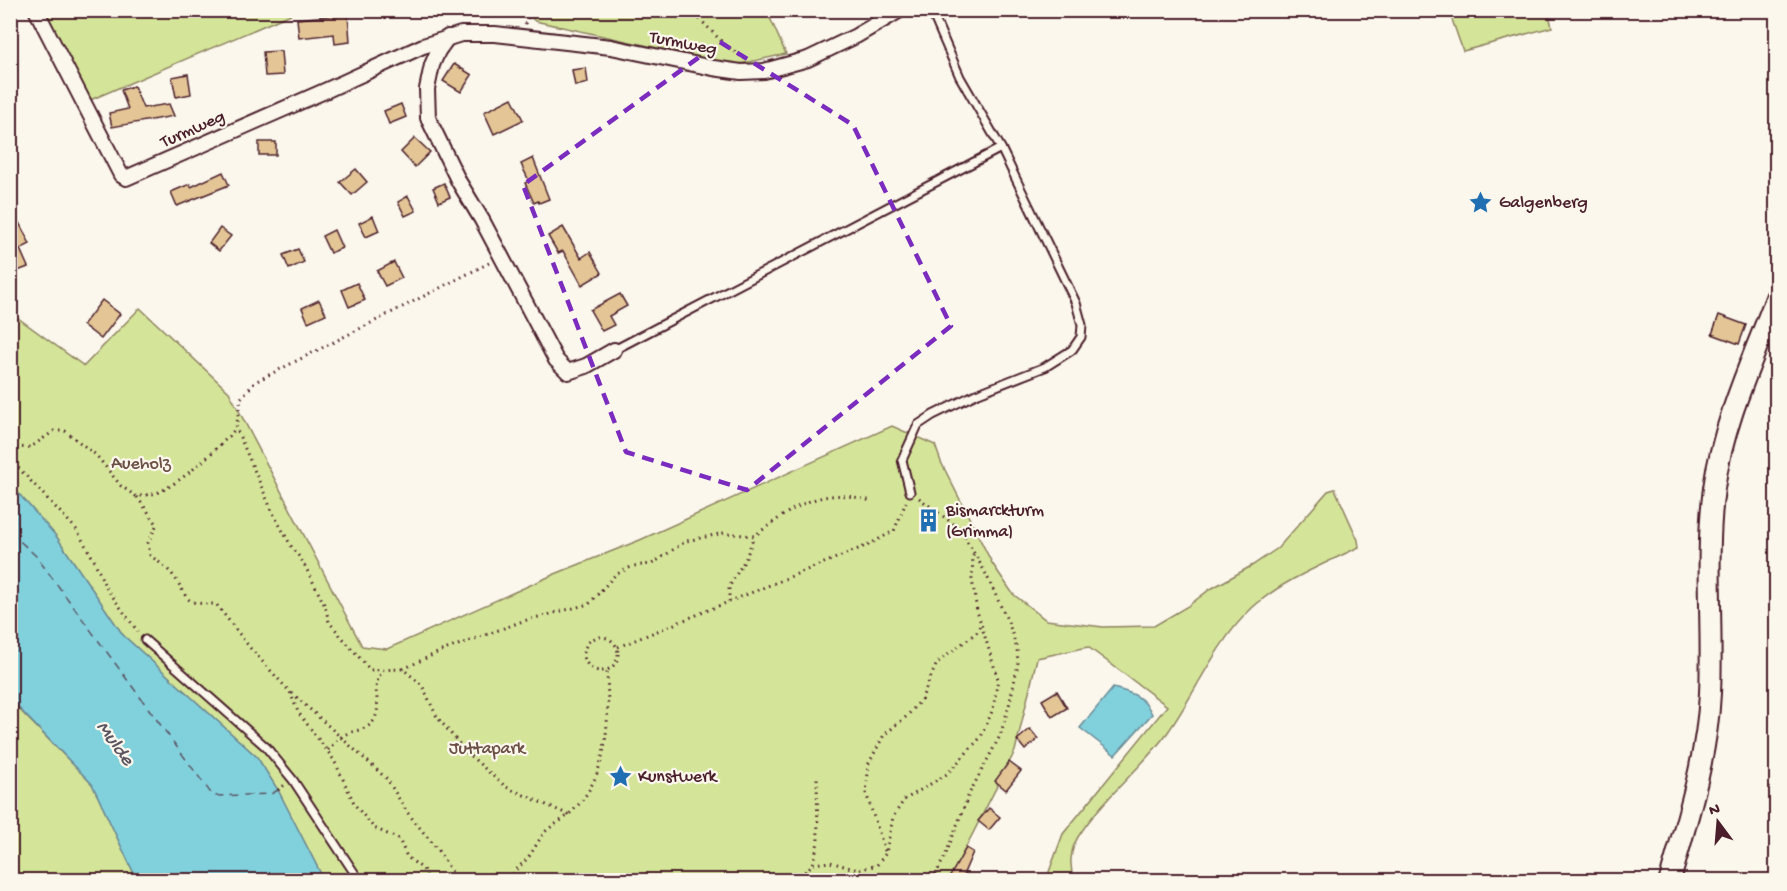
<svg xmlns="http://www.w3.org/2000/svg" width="1787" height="891" font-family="'Gochi Hand',sans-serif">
	<rect width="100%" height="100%" fill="#fbf7ec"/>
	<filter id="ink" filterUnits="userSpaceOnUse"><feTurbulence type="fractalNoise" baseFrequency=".0167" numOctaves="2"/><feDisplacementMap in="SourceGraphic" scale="12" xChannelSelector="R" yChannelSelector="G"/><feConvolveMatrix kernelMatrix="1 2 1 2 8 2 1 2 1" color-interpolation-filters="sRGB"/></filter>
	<g filter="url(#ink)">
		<g fill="#d4e599" stroke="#8f8262" stroke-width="1.5">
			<path d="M42 11H298L88 101Z"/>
			<path d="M524 11H767L786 54 735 65 535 21Z"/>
			<path d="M1449 11H1548L1552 27 1463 51Z"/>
			<path d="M140 308 229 392 362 646 387 649 555 574 640 540 892 426 935 445 941 462 992 563 1013 594 1046 620 1103 627 1154 626 1188 606 1209 590 1253 565 1278 548 1328 491 1335 489 1358 540 1359 547C1324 564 1281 581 1252 608 1215 643 1197 691 1168 732 1141 769 1103 798 1078 837 1070 850 1069 866 1074 880H1046L1063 834 1167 706 1088 647 1037 658 1015 751 949 880H324L278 790 257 757 123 635 56 536 11 485V313L84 366Z"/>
			<path d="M10 700 92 784 137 880H11Z"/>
		</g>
		<g fill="#81d1dd" stroke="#6b8a96" stroke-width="1.5">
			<path d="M11 485 56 536 123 635 257 757 278 790 324 880H137L92 784 11 700Z"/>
			<path d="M1113 688C1132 693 1143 695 1152 714L1115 755 1080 728Z"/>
		</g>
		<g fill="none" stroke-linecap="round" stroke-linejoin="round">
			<path stroke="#5a5460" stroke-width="1.5" stroke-dasharray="8 6" stroke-linecap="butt" d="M10 532 36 556 213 796 271 794 278 790"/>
		</g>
		<g fill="#e3c596" stroke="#4a1f2b" stroke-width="1.5">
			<path d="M348 14 350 42 335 44 334 34 299 38 297 19Z"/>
			<path d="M281 51 283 75 265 76 263 52Z"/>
			<path d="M454 64 472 75 461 92 443 81Z"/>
			<path d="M586 68 588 83 575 86 572 70Z"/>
			<path d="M188 74 191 94 176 97 172 77Z"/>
			<path d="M134 86 143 108 169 104 174 116 112 127 109 113 128 109 121 90Z"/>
			<path d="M512 98 523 120 494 134 484 112Z"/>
			<path d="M401 104 406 117 389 124 384 111Z"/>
			<path d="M415 138 430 152 415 167 401 152Z"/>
			<rect x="259" y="142" width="17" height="13"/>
			<path d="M533 158 549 199 539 203 538 201 534 203 525 183 529 181 521 164Z"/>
			<path d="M356 169 367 182 352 195 340 182Z"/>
			<path d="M223 172 229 185 177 206 171 192 190 184 191 187Z"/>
			<path d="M444 183 450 197 439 202 433 188Z"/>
			<path d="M408 196 416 211 405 216 398 202Z"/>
			<path d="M10 205 30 244 20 249 28 267 10 274Z"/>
			<path d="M373 216 379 231 366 237 359 223Z"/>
			<path d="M563 227 581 258 590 252 602 273 582 285 563 251 558 253 548 236Z"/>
			<path d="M220 228 231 236 219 251 209 243Z"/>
			<path d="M334 230 342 248 330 253 322 236Z"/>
			<path d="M298 249 304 262 289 269 283 255Z"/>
			<path d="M394 262 402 278 385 286 377 271Z"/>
			<path d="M357 283 365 300 349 307 342 290Z"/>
			<path d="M620 294 627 306 609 316 614 325 602 331 590 310Z"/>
			<path d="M102 300 120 314 101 339 83 325Z"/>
			<path d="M319 300 326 314 308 322 302 308Z"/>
			<path d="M1719 315 1746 325 1739 344 1712 334Z"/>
			<path d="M1057 691 1067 708 1052 717 1042 700Z"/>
			<path d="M1030 729 1038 739 1025 750 1017 740Z"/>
			<path d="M1009 762 1021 771 1006 790 995 781Z"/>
			<path d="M989 808 1000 817 989 830 978 821Z"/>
			<path d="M966 848 973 852 961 880H948Z"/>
		</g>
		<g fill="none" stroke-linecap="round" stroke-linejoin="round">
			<defs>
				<g id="lane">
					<path d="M614 350 1001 148"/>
					<path d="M910 492 902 460 918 425 933 415 976 394 1045 367 1072 350 1081 337 1082 325 1076 303 1001 148 960 77 931 10"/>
					<path d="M145 640 266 747 293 780 359 880"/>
				</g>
				<g id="street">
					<path d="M36 10 121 175 126 178 327 90 423 46 461 34H495L611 47 713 68 741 72 764 71 808 59 856 36 900 10"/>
					<path d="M448 37 438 51 432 65 427 89 428 118 459 182 482 220 556 360 568 372 586 366 614 350"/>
				</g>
				<path id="secondary" d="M1670 880C1687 819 1707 758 1710 693 1713 625 1705 556 1714 488 1723 422 1753 359 1776 298"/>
			</defs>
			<use href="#lane" stroke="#4a1f2b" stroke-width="11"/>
			<use href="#street" stroke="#4a1f2b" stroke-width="18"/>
			<use href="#secondary" stroke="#4a1f2b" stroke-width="24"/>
			<g stroke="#4a1f2b" stroke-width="3" stroke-dasharray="1.5 4.5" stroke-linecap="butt">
				<path d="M691 10 724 44 745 59"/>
				<path d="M525 24 532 10"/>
				<path d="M489 263 255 382 241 398 236 428 272 511 291 546 303 562 325 606 329 622 370 670 403 669 422 685 437 717 467 753 506 787 569 815"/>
				<path d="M10 448 31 447 54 431H65L96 455 121 486 137 497C143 495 150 495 156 493 179 485 220 447 236 428"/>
				<path d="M10 459 76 529 94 560 105 586 138 632"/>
				<path d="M137 497 157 524 148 543 150 555C157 561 166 567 172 574 191 599 180 604 216 604L251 649 290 692 298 712 334 760 355 805 374 828 399 839 407 857 423 869 428 880"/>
				<path d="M919 498 960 529 985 572 1009 624 1017 649 1018 664 1009 706 1000 736 969 794 946 854 933 880"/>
				<path d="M729 602V587L746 558 754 536"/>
				<circle cx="601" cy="654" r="17"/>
				<path d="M618 647 868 545 894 531 906 502"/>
				<path d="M403 669 439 652 523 621 589 604 615 575 633 566 652 564 686 541 724 533 754 536C795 507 819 485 871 501"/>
				<path d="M292 693 387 779 407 812 437 849 457 880"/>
				<path d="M328 750C332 746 336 740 341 737 352 729 367 732 374 720 384 702 368 689 383 671"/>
				<path d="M278 790 286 784"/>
				<path d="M885 851 866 793 869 763 884 735 907 716 921 700 937 663 977 632 981 623"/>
				<path d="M813 864 830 862 858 870 877 865 886 853 893 817 904 800 947 774 981 737 993 709 998 679 977 611 972 579 973 554"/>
				<path d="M511 880C514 868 523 865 530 855 535 848 539 839 545 832 551 826 560 822 567 816 610 780 609 721 607 670"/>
				<path d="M796 880 813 864 818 842 817 775"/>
			</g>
			<use href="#lane" stroke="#fbf7ec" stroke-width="7"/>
			<use href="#street" stroke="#fbf7ec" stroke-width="14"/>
			<use href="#secondary" stroke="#fbf7ec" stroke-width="20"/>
		</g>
	</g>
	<path fill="none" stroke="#7b2cbf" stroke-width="4.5" stroke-dasharray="12 8" stroke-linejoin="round" d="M720 42 853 125 951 326 747 490 626 452 523 185Z"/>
	<defs>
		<symbol id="sight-bare" viewBox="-9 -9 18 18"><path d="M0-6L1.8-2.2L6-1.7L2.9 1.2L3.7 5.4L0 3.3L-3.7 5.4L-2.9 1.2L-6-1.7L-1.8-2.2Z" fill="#1f6fb2" stroke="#fbf7ec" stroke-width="2.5" paint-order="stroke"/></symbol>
		<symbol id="building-bare" viewBox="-9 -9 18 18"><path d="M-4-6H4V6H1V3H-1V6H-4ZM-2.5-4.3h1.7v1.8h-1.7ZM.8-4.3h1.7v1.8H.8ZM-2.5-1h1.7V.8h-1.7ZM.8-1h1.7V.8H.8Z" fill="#1f6fb2" stroke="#fbf7ec" stroke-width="2.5" paint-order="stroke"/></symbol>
	</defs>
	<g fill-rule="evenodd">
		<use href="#sight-bare" x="1464" y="186" width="33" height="33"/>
		<use href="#building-bare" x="912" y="504" width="33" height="33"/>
		<use href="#sight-bare" x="604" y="760" width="33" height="33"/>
	</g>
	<g text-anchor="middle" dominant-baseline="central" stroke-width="4.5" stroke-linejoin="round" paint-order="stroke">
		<g font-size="18" fill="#4a1f2b" stroke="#fbf7ec">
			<text transform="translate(683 44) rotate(11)">Turmweg</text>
			<text transform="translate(193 130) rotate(-24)">Turmweg</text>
		</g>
		<g font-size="18" fill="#4a1f2b" stroke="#fbf7ec" text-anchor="start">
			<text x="1499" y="203">Galgenberg</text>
			<text x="946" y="511">Bismarckturm<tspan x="946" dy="21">(Grimma)</tspan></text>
			<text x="638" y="777">Kunstwerk</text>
		</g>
		<g font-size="18" fill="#6c5046" stroke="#fbf7ec">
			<text x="141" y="464">Aueholz</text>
			<text x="487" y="749">Juttapark</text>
		</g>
		<g font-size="20" font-style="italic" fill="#5a5460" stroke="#fbf7ec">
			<text transform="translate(114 744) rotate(54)">Mulde</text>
		</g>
	</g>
	<rect width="1787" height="891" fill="none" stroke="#fbf7ec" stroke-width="36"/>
	<rect x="18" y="18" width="1751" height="855" fill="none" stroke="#4a1f2b" stroke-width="2" filter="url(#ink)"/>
	<g transform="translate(1718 822) rotate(344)" stroke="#fbf7ec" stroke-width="4.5" paint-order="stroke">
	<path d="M0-4.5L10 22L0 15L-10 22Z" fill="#4a1f2b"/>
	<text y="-9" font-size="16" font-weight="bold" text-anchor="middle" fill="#4a1f2b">N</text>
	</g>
</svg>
